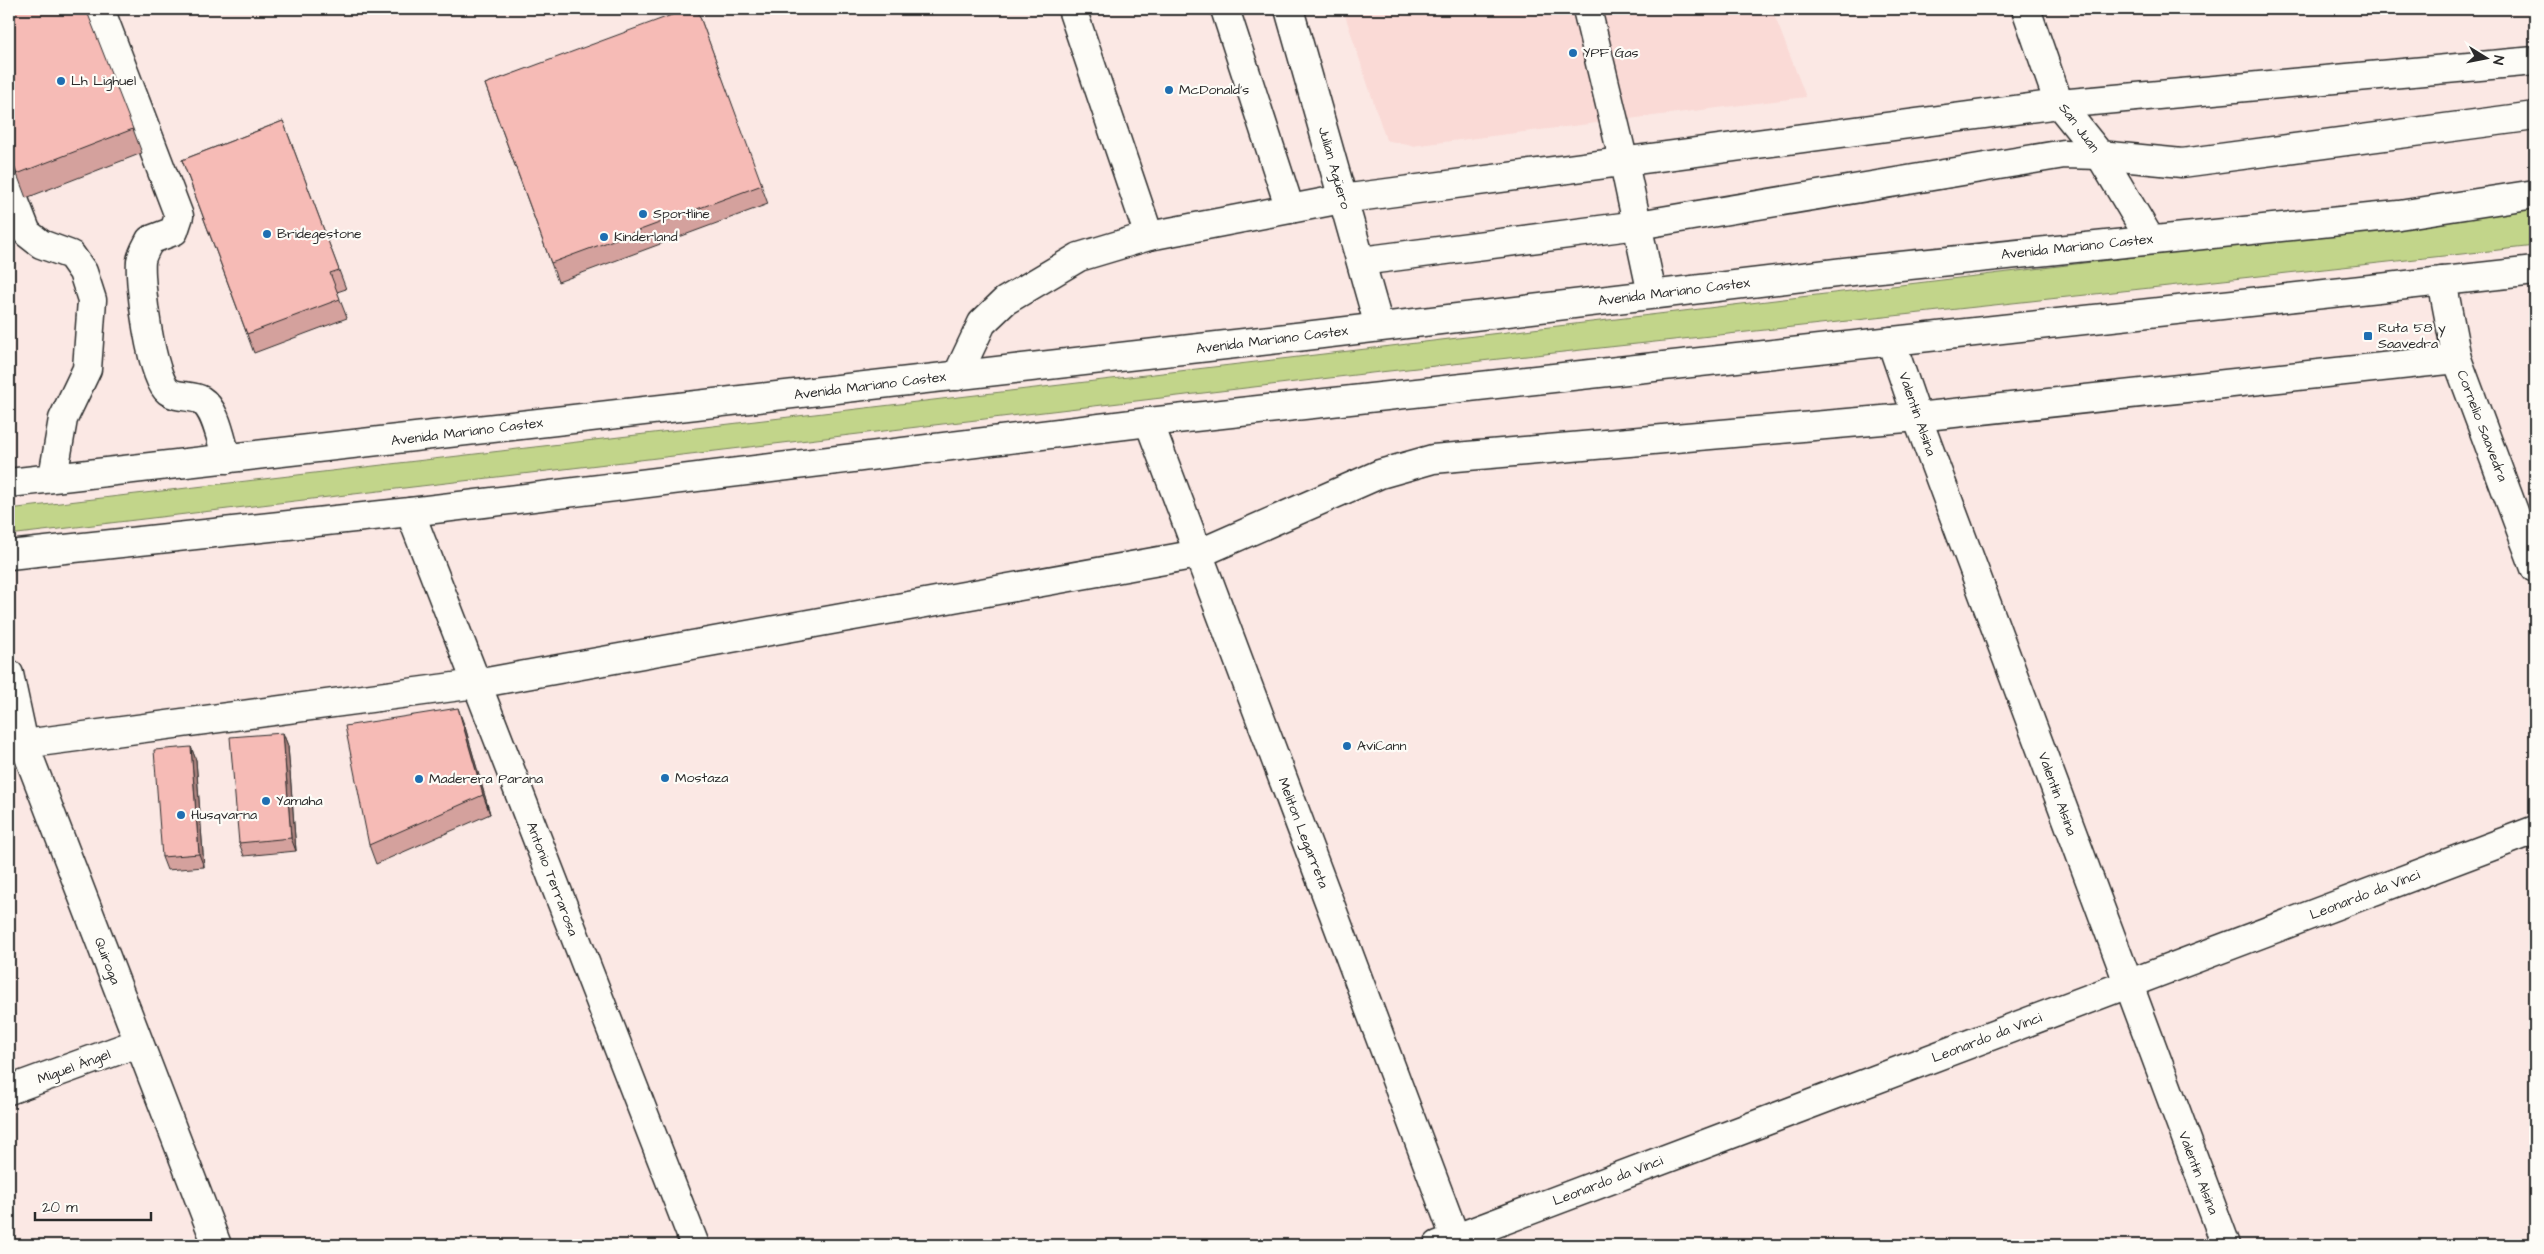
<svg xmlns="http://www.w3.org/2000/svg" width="2544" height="1254" font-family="'Architects Daughter',sans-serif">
	<rect width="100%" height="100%" fill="#fbe8e4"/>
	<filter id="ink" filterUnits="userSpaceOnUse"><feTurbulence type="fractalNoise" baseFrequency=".02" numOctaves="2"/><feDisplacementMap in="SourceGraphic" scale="10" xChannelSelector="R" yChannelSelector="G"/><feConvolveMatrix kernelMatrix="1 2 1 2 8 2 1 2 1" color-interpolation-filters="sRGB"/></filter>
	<g filter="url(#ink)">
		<path fill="#fadad6" d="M1343 9H1772L1806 97 1412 146 1386 140Z"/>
		<path fill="#c2d58a" stroke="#76805a" d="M2535 209V246L1380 372 9 535V509L1366 349Z"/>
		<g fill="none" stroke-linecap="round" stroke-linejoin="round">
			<defs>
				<g id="minor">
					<path d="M100 9 179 216 174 231 150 240C147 246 142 254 141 261 139 283 151 378 168 391 177 398 192 395 201 400 217 410 221 442 227 459"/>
					<path d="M1072 9 1149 236"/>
					<path d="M1225 9 1290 209"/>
					<path d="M1289 9 1379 326"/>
					<path d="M1587 9 1624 163 1652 294"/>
					<path d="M2026 9 2059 104 2100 155 2150 239"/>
					<path d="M9 187 27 233 41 244 71 255 83 272 92 300 87 369 63 419 53 477"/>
					<path d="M1361 261 1638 225 2064 154 2100 155 2182 163 2535 116"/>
					<path d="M2442 281 2457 359 2535 568"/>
					<path d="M1891 341 1917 417 2226 1245"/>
					<path d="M957 376 982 323 1005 301 1079 257 1149 236 1342 199 2059 104 2535 61"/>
					<path d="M1149 422 1458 1245"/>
					<path d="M410 512 695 1245"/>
					<path d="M9 674 24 744 217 1245"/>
					<path d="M9 746 476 684 1198 554 1380 474 1433 459 1917 417 2457 359"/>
					<path d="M9 1090 138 1043"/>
					<path d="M1438 1245 2535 830"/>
				</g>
				<g id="highway">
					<path d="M9 483 1305 336 1861 270 2399 215 2535 194"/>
					<path d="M9 555 410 512 1149 422 2535 271"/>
				</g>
			</defs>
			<use href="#minor" stroke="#2b2b2b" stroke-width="31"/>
			<use href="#highway" stroke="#2b2b2b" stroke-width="31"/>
			<use href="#minor" stroke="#fdfcf7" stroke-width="28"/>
			<use href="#highway" stroke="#fdfcf7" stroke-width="28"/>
		</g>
		<g fill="#d4a19d" stroke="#2b2b2b">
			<path d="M9 9 133 129 142 153 26 198 9 153Z"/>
			<path d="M697 9 768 204 558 282 485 84Z"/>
			<path d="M283 121 346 289 337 292 347 318 254 353 182 160Z"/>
			<path d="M465 727 490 814 376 864 369 845Z"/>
			<path d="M283 733 288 746 296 851 244 856 239 843Z"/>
			<path d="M191 747 196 760 204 867 167 870 162 857Z"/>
		</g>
		<g fill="#ac837f" stroke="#2b2b2b">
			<path d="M458 708 465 727 490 814 483 795Z"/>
			<path d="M283 733 288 746 296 851 291 838Z"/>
			<path d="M191 747 196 760 204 867 199 854Z"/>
		</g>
		<g fill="#f6bbb6" stroke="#2b2b2b">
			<path d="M9 9H86L133 129 17 174 9 152Z"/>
			<path d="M688 9H697L762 185 551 263 485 84Z"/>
			<path d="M283 121 339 270 330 273 340 299 247 334 182 160Z"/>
			<path d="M458 708 483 795 369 845 345 726Z"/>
			<path d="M283 733 291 838 239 843 230 737Z"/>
			<path d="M191 747 199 854 162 857 154 750Z"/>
		</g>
	</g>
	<g fill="#1f6fb2" stroke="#fdfcf7" stroke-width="2">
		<circle cx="1573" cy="53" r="5"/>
		<circle cx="61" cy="81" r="5"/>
		<circle cx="1169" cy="90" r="5"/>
		<circle cx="643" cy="214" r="5"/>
		<circle cx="267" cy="234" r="5"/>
		<circle cx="604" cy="237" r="5"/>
		<rect x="2363" y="331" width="10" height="10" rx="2.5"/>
		<circle cx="1347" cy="746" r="5"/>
		<circle cx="665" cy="778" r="5"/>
		<circle cx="419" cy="779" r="5"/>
		<circle cx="266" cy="801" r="5"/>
		<circle cx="181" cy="815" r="5"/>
	</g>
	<g text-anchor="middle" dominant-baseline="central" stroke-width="4.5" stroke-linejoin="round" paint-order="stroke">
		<g font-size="14" fill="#2b2b2b" stroke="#fdfcf7" text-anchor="start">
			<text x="1583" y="53">YPF Gas</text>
			<text x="71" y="81">Lh Lighuel</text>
			<text x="1179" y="90">McDonald's</text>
			<text x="653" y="214">Sportline</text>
			<text x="277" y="234">Bridegestone</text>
			<text x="614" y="237">Kinderland</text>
			<text x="2378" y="328">Ruta 58 y<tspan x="2378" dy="16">Saavedra</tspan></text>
			<text x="1357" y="746">AviCann</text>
			<text x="675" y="778">Mostaza</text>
			<text x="429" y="779">Maderera Parana</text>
			<text x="276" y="801">Yamaha</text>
			<text x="191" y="815">Husqvarna</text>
		</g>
		<g font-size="14" fill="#2b2b2b" stroke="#fdfcf7">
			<text transform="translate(2079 128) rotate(53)">San Juan</text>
			<text transform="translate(1334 168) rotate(74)">Julian Agüero</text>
			<text transform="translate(2077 247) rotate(-6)">Avenida Mariano Castex</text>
			<text transform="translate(1674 292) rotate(-7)">Avenida Mariano Castex</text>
			<text transform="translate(1272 340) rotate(-7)">Avenida Mariano Castex</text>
			<text transform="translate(870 386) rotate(-7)">Avenida Mariano Castex</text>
			<text transform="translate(1917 414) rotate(71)">Valentín Alsina</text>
			<text transform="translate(2482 426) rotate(69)">Cornelio Saavedra</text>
			<text transform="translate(467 432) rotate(-7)">Avenida Mariano Castex</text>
			<text transform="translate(2057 794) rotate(70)">Valentín Alsina</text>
			<text transform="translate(1303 833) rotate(69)">Meliton Legarreta</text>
			<text transform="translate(552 879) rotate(69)">Antonio Terrarosa</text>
			<text transform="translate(2365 895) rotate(-21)">Leonardo da Vinci</text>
			<text transform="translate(107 961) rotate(69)">Quiroga</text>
			<text transform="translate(1987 1038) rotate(-21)">Leonardo da Vinci</text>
			<text transform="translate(74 1067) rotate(-20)">Miguel Ángel</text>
			<text transform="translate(2198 1173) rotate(69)">Valentín Alsina</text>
			<text transform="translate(1608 1181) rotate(-21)">Leonardo da Vinci</text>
		</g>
	</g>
	<rect width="2544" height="1254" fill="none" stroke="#fdfcf7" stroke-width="30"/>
	<rect x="15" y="15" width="2514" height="1224" fill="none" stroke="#2b2b2b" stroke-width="2" filter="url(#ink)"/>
	<g transform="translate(2486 58) rotate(100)" stroke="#fdfcf7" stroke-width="4" paint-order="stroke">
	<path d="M0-4L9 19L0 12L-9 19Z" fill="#2b2b2b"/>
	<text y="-8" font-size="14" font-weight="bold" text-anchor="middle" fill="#2b2b2b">N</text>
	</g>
	<path d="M35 1212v8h116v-8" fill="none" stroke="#2b2b2b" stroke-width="2.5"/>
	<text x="42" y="1212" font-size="15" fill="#2b2b2b" stroke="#fdfcf7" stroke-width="4" paint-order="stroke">20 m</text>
</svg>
